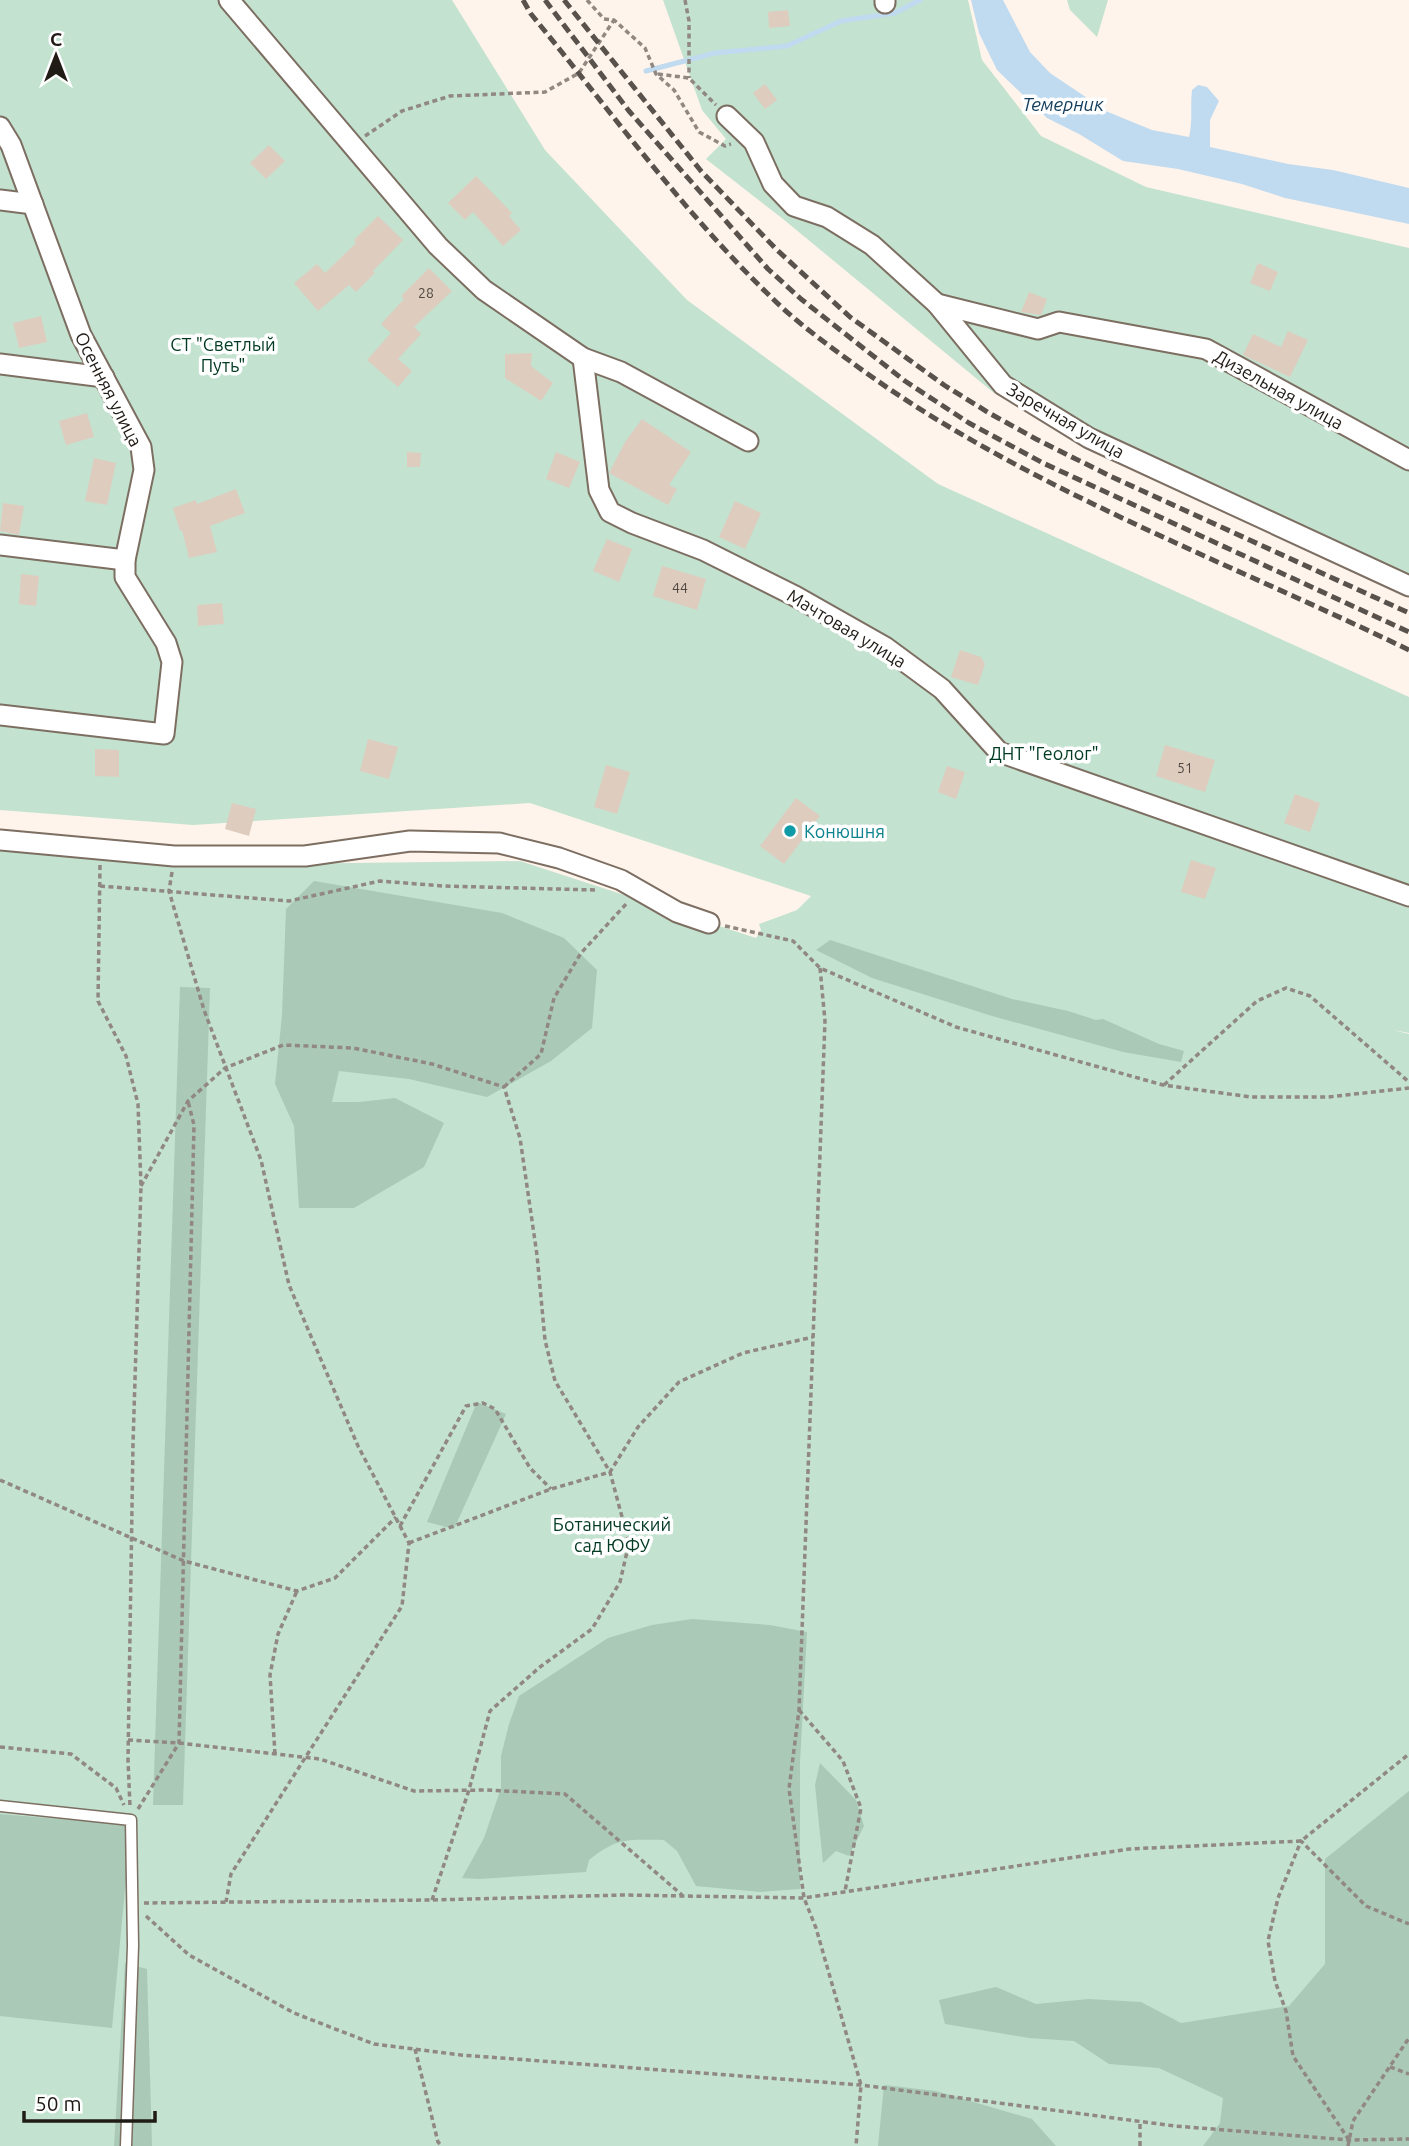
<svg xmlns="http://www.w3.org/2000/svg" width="1409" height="2146" font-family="Ubuntu,sans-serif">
	<rect width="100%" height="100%" fill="#fef4eb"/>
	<g fill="#c3e2d0">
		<path d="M0 0H452L545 150 687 300 938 484 1409 697V1033L1393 1030 1409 1034V2146H0V847L191 865 520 861 756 938 761 930 759 924 797 910 811 896 530 803 193 825 0 810Z"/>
		<path d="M663 0H968L982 60 1041 136 1146 187 1409 248V578L1222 487 994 393 783 219 706 159 726 139 702 110Z"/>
		<path d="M1067 0H1108L1097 37 1070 10Z"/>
	</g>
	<g fill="#abc9b7">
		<path d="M314 881 502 913 564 938 597 970 592 1028 551 1061 487 1097 409 1079 339 1071 332 1102H359L395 1098 444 1123 424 1167 354 1208H299L294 1126 275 1084 282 1015 286 909Z"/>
		<path d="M830 940 1012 999 1068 1011 1096 1020 1103 1019 1159 1044 1184 1051 1181 1062 1123 1052 992 1016 872 978 816 950Z"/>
		<path d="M180 987 210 988 183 1805H153Z"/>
		<path d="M477 1402 506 1414 454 1529 427 1522Z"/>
		<path d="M692 1619 770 1625 807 1632 800 1762V1889L760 1892 696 1886 677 1851 664 1840C628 1840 618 1837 589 1860L586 1872 479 1879 462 1878 484 1838 501 1788V1756L509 1724 519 1696 608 1638 652 1625Z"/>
		<path d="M820 1763 856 1800 864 1826 849 1856 836 1851 823 1863 815 1785Z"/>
		<path d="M1409 1791V2146H1203L1220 2123 1223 2098 1159 2068 1109 2064 1074 2041 1029 2038 945 2024 939 2000 996 1987 1036 2004 1089 1999 1141 2002 1181 2023 1289 2006 1325 1964V1859Z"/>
		<path d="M0 1814 131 1825 112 2028 0 2016Z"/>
		<path d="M125 1963 147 1969 152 2146H114Z"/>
		<path d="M884 2085 936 2091 1032 2119 1056 2146H878Z"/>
	</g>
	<path fill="#c0daf0" d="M971 0H1003L1030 52 1050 73 1108 112 1152 130 1189 137C1193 121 1190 106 1192 90L1198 85 1207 87 1219 101 1210 120V147L1288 164 1333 170 1409 188V224L1285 198 1242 184 1178 169 1123 161 1079 134 1047 118 997 70 979 33Z"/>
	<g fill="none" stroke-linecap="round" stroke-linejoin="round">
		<path stroke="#c0daf0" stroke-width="5" d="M646 71 715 53 787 46 841 21 895 13 920 0"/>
	</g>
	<g fill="#decdbf">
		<path d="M788 10 790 26 769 28 768 12Z"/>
		<path d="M765 84 777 100 765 109 753 93Z"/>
		<path d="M269 145 285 161 266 179 250 163Z"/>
		<path d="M476 176 512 213 509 216 521 230 503 246 473 212 465 220 448 203Z"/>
		<path d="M378 216 403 240 373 271 375 273 356 292 349 285 318 311 294 283 317 264 325 273 356 243 354 240Z"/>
		<path d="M1258 263 1278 272 1270 291 1250 283Z"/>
		<path d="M429 268 452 291 414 327 421 334 398 359 412 371 398 387 367 360 391 333 381 324 404 299 401 296Z"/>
		<path d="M1029 292 1047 299 1041 315 1021 312Z"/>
		<path d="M41 316 47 342 19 348 13 323Z"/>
		<path d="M1288 331 1308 340 1290 377 1243 355 1253 334 1281 347Z"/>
		<path d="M532 353 531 366 553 383 541 401 505 378V354Z"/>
		<path d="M87 413 94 437 66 445 59 421Z"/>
		<path d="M642 419 691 452 669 485 677 489 668 505 609 473 625 442Z"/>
		<path d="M407 452 421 453 420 467H407Z"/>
		<path d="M556 452 580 462 569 488 546 479Z"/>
		<path d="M94 458 116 463 107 505 85 501Z"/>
		<path d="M236 489 245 513 210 526 217 552 189 558 182 530 180 531 173 508 196 500 197 504Z"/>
		<path d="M735 501 761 513 745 549 719 537Z"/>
		<path d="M3 503 24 506 19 535 0 531Z"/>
		<path d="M607 539 632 549 619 582 593 571Z"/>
		<path d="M662 566 706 579 697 610 653 596Z"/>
		<path d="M21 574 39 576 36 606 19 604Z"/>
		<path d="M222 603 224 624 198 626 197 605Z"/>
		<path d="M960 650 981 657 985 664 978 685 951 677Z"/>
		<path d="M368 739 398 747 389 779 360 771Z"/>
		<path d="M1165 745 1215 760 1205 792 1156 776Z"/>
		<path d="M95 749 119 750V777L95 776Z"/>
		<path d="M606 765 630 772 617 814 594 807Z"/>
		<path d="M947 766 965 772 956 799 938 792Z"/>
		<path d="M1295 794 1320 803 1310 832 1284 823Z"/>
		<path d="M796 798 820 816 784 864 760 846Z"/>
		<path d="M232 803 256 809 249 836 225 829Z"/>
		<path d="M1191 860 1216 868 1205 899 1181 892Z"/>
	</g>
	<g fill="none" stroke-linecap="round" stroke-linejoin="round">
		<defs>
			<path id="service" d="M0 1806 131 1820 133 1946 126 2146"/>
			<g id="minor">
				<path d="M229 0 438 246 484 290 583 358 621 372 748 441"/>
				<path d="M885 0V3"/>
				<path d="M727 116 754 142 773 184 794 206 827 217 872 245 937 304 1003 385 1089 438 1409 586"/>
				<path d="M0 127 11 145 81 335 141 447 144 470 125 560V577L166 643 172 662 164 734 0 715"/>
				<path d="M0 200 33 204"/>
				<path d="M937 304 1038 329 1059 322 1206 349 1409 460"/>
				<path d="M583 358 599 490 610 512 632 523 703 550 795 596 885 647 942 689 999 752 1409 896"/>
				<path d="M0 364 104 377"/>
				<path d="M0 545 125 560"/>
				<path d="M0 840 174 856H305L410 841 499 843 559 858 621 880 677 912 709 923"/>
			</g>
		</defs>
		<use href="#service" stroke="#7d6e62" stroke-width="13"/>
		<use href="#minor" stroke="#7d6e62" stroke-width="23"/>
		<g stroke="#908881" stroke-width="3.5" stroke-dasharray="5 3.5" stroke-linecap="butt">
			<path d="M587 0 604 19 614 20 645 48 656 74 674 90 699 132 725 146 731 144"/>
			<path d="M685 0 689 21V78"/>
			<path d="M658 74 689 78 716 105"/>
			<path d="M365 136 402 111 450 96 545 92 579 73 614 20"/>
			<path d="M100 865 98 1001 126 1056 138 1104 141 1186 133 1444 128 1760 130 1807"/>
			<path d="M172 872 169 891 204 1010 261 1160 289 1285 358 1446 409 1543 402 1606 231 1874 226 1902"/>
			<path d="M100 886 289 901 380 881 443 886 595 890"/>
			<path d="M725 926 793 941 820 968 956 1027 1163 1085 1251 1097H1328L1409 1088"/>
			<path d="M820 968 825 1021 799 1710 789 1789 804 1898 816 1928 861 2085 856 2146"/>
			<path d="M1164 1085 1257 1001 1286 988 1310 996 1409 1082"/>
			<path d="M504 1087 541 1054 554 998 581 953 628 902"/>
			<path d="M141 1186 188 1101 225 1068 283 1045 353 1048 432 1064 504 1087"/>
			<path d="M0 1480 184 1561 297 1591 335 1578 396 1517"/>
			<path d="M400 1526 466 1406 483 1403 495 1409 530 1468 551 1489"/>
			<path d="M409 1543 551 1489 610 1472 638 1427 679 1382 743 1353 813 1337"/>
			<path d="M799 1710 843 1761 861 1808 845 1891"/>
			<path d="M128 1740 179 1743 320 1759 414 1791 487 1790 565 1794 682 1895"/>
			<path d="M0 1747 71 1754 116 1788 124 1805"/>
			<path d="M275 1754 270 1675 278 1634 297 1591"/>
			<path d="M138 1809 179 1743 194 1125 188 1101"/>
			<path d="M432 1900 469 1790 490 1711 540 1667 592 1629 620 1582 629 1543 610 1472 555 1381 545 1340 537 1255 520 1138 504 1087"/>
			<path d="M144 1903 432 1900 624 1895 804 1898 1129 1849 1301 1841 1409 1754"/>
			<path d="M146 1916 189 1955 294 2013 374 2044 461 2055 861 2085 1175 2126 1349 2140 1409 2139"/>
			<path d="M415 2049 438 2142 442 2146"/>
			<path d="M1390 2067 1409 2074"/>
			<path d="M1349 2140 1293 2056 1286 2011 1275 1981 1268 1941 1278 1898 1301 1841 1366 1906 1409 1924"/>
			<path d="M1140 2146V2121"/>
			<path d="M1348 2146 1353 2121 1409 2038"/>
		</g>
		<use href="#service" stroke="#fff" stroke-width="10"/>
		<use href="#minor" stroke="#fff" stroke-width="19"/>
		<g stroke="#59524c" stroke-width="5" stroke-dasharray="10 5" stroke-linecap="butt">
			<path d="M523 0 531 14C608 108 684 213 771 297 797 323 828 345 858 367 1023 487 1226 561 1409 650"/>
			<path d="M545 0 629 111 768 269 801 299 905 381 969 423 1043 463 1409 632"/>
			<path d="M564 0 701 171 776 249 850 317 944 385 989 413 1036 439 1110 476 1409 613"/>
		</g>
	</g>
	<circle fill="#0f9aa8" stroke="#fff" stroke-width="2.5" cx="790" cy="831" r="7"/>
	<g text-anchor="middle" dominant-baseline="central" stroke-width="7" stroke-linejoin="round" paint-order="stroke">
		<g font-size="14" fill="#504840">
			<text x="426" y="293">28</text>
			<text x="680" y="588">44</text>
			<text x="1185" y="768">51</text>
		</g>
		<g font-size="18" fill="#003a22" stroke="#fff">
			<text x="223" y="344">СТ "Светлый<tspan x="223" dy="21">Путь"</tspan></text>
			<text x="1044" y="753">ДНТ "Геолог"</text>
			<text x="612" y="1524">Ботанический<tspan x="612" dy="21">сад ЮФУ</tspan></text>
		</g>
		<g font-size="18" fill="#211b16" stroke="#fff">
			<text transform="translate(109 389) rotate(63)">Осенняя улица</text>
			<text transform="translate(1279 389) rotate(29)">Дизельная улица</text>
			<text transform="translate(1066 420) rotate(30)">Заречная улица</text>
			<text transform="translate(847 628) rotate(31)">Мачтовая улица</text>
		</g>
		<g font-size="18" fill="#0d838f" stroke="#fff" text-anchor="start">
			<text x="804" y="831">Конюшня</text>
		</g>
		<g font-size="19" font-style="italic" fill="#133d5c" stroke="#fff">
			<text x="1063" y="104">Темерник</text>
		</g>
	</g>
	<g transform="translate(56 56)" stroke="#ffffff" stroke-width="5" paint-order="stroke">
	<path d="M0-5L12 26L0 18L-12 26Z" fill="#211b16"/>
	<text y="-10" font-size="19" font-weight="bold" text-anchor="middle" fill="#211b16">С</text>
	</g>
	<path d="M24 2111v10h131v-10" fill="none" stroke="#211b16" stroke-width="3.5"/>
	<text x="35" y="2111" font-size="21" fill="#211b16" stroke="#ffffff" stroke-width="5" paint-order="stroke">50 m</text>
</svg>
